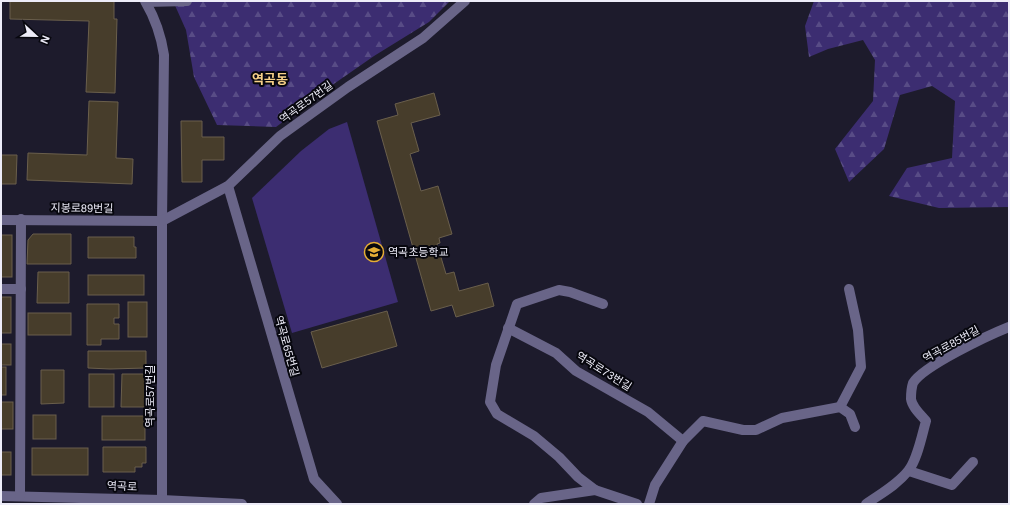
<svg xmlns="http://www.w3.org/2000/svg" width="1010" height="505" font-family="Arial,'Noto Sans KR',sans-serif">
	<defs>
		<pattern id="forest-firs" width="22" height="20" patternUnits="userSpaceOnUse"><rect width="22" height="20" fill="#3c2d71"/><path d="M5 1l3.5 6h-7zM16 11l3.5 6h-7z" fill="#584c86"/></pattern>
	</defs>
	<rect width="100%" height="100%" fill="#1d1b2c"/>
	<path fill="#3c2d71" d="M347 122 398 302 292 333 252 198 301 151 329 129Z"/>
	<g fill="url(#forest-firs)">
		<path d="M173 1H450L429 22 374 56 328 88 276 127 217 125 194 77 186 30Z"/>
		<path d="M814 1H1009V207L939 208 889 196 907 168 952 158 955 101 932 86 900 95 884 149 849 182 835 149 873 101 875 60 863 40 828 49 809 57 805 26Z"/>
	</g>
	<g fill="#473d2b" stroke="#6a5f4c">
		<path d="M10 1H114V19H117L115 93 86 92 89 21 10 19Z"/>
		<path d="M434 93 440 115 411 123 419 151 410 154 421 191 438 186 452 234 439 238 440 243 437 244 446 274 454 272 459 291 488 283 494 306 456 317 452 305 431 311 377 121 398 115 395 104Z"/>
		<path d="M89 101 118 102 116 158 133 159 132 184 27 180 28 153 87 155Z"/>
		<path d="M181 121H202V137H224V160H202V182H182Z"/>
		<path d="M1 155H17L16 184H1Z"/>
		<path d="M33 234H71V264H27L28 240Z"/>
		<rect x="1" y="235" width="11" height="42"/>
		<path d="M88 237H134V247H136V258H88Z"/>
		<path d="M38 272H69V303H37Z"/>
		<rect x="88" y="275" width="56" height="20"/>
		<rect x="1" y="297" width="10" height="36"/>
		<rect x="128" y="302" width="19" height="35"/>
		<path d="M87 304H119V318H114V324H119V339H101V345H87Z"/>
		<path d="M387 311 397 346 322 368 311 332Z"/>
		<rect x="28" y="313" width="43" height="22"/>
		<rect x="1" y="344" width="10" height="21"/>
		<path d="M88 351H146V368L110 369 88 368Z"/>
		<rect x="1" y="367" width="5" height="28"/>
		<path d="M41 370H64V403L41 404Z"/>
		<rect x="89" y="374" width="25" height="33"/>
		<path d="M122 374H147V407H121Z"/>
		<rect x="1" y="402" width="12" height="27"/>
		<rect x="33" y="415" width="23" height="24"/>
		<rect x="102" y="416" width="43" height="24"/>
		<path d="M103 447H146V463H142V467H135V472H103Z"/>
		<rect x="32" y="448" width="56" height="27"/>
		<rect x="1" y="452" width="10" height="23"/>
	</g>
	<g fill="none" stroke-linecap="round" stroke-linejoin="round">
		<g stroke="#696588" stroke-width="10">
			<path d="M145 1C155 18 161 35 164 55L162 221V504"/>
			<path d="M146 2 187 1"/>
			<path d="M228 186 314 479 337 504"/>
			<path d="M1 220 162 221 228 186 280 136 348 87 423 38 465 1"/>
			<path d="M1 289H21"/>
			<path d="M508 328 556 353 576 371 648 412 683 441"/>
			<path d="M840 407 861 367 858 330 849 289"/>
			<path d="M909 471 952 485 973 462"/>
			<path d="M595 490 578 477 559 457 534 436 497 414 490 402 496 365 517 304 559 290 570 292 603 304"/>
			<path d="M1 496 162 500 242 504"/>
			<path d="M20 496 21 219"/>
			<path d="M534 504 541 498 595 490 637 504"/>
			<path d="M649 504 655 485 683 441 703 421 743 430H756L782 418 840 407 850 414 855 427"/>
			<path d="M866 504C880 494 897 485 908 471 917 461 922 435 926 421 921 415 912 407 911 399 911 395 912 386 913 383 923 366 989 335 1009 327"/>
		</g>
	</g>
	<defs>
		<symbol id="school-ring" viewBox="-11 -11 22 22"><circle r="9.5" fill="#07070e" stroke="#e5ad35" stroke-width="1.5"/><path d="M0-5L7-2L0 1L-7-2ZM-4 1L0 2.5L4 1V4Q0 6-4 4Z" fill="#e5ad35"/></symbol>
	</defs>
	<g fill-rule="evenodd">
		<use href="#school-ring" x="363" y="241" width="22" height="22"/>
	</g>
	<g text-anchor="middle" dominant-baseline="central" stroke-width="4" stroke-linejoin="round" paint-order="stroke">
		<g font-size="11" fill="#edecf8" stroke="#07070e">
			<text transform="translate(306 102) rotate(-36)">역곡로57번길</text>
			<text transform="translate(82 208) rotate(1)">지봉로89번길</text>
			<text transform="translate(951 344) rotate(-29)">역곡로85번길</text>
			<text transform="translate(287 346) rotate(74)">역곡로65번길</text>
			<text transform="translate(604 371) rotate(32)">역곡로73번길</text>
			<text transform="translate(150 396) rotate(-90)">역곡로57번길</text>
			<text transform="translate(122 486) rotate(2)">역곡로</text>
		</g>
		<g font-size="11" fill="#edecf8" stroke="#07070e" text-anchor="start">
			<text x="388" y="252">역곡초등학교</text>
		</g>
		<g font-size="13" font-weight="bold" fill="#f8d189" stroke="#07070e">
			<text x="270" y="79">역곡동</text>
		</g>
	</g>
	<rect width="1010" height="505" fill="none" stroke="#edecf8" stroke-width="4"/>
	<g transform="translate(36 36) rotate(112)" stroke="#07070e" stroke-width="3" paint-order="stroke">
	<path d="M0-3L7 15L0 10L-7 15Z" fill="#edecf8"/>
	<text y="-6" font-size="11" font-weight="bold" text-anchor="middle" fill="#edecf8">N</text>
	</g>
</svg>
